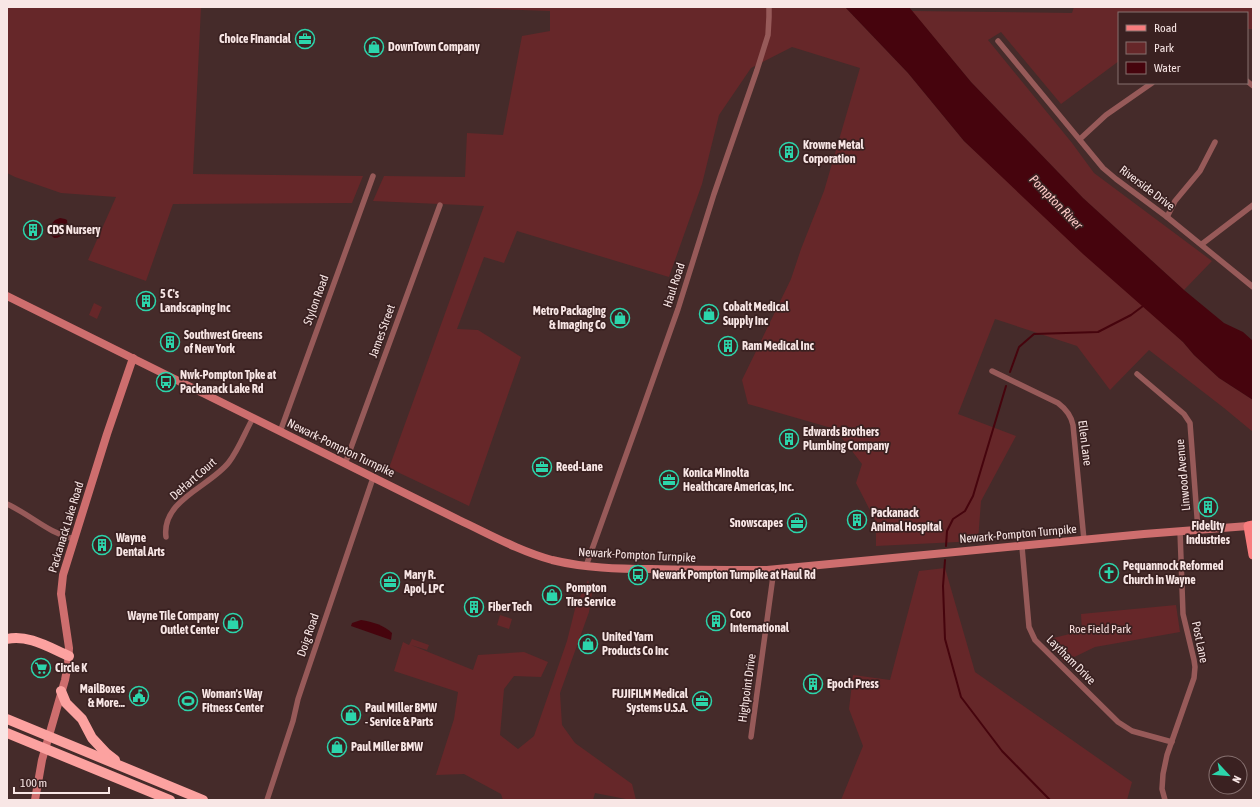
<svg xmlns="http://www.w3.org/2000/svg" width="1260" height="807" font-family="'Asap Condensed',sans-serif">
	<rect width="100%" height="100%" fill="#452b2a"/>
	<g fill="#662729">
		<path d="M7 7H201L193 174 363 176 352 203 173 204 146 281 88 260 116 197 61 193 15 177 7 173Z"/>
		<path d="M445 7H845L908 73 964 141 1183 342 1194 355 1219 378 1253 400V432L1224 408 1149 350 1110 390 1077 346 995 319 958 414 1016 436 981 501 978 541 876 546V522L856 483 862 464 835 429 748 404 742 380 791 279 801 249 824 191 860 68 792 47 751 68 719 115 702 184 669 277 517 231 504 263 484 257 457 329 478 330 521 357 469 506 389 468 484 206 373 201 384 176 465 177 467 133 503 135 522 36 550 31V11Z"/>
		<path d="M1074 7H1253V29H1247V13H1119V61L1061 104 1001 32 988 40 1072 143 1094 173 1212 261 1184 290 1083 198 971 82 912 11 1072 13Z"/>
		<path d="M94 303 102 307 97 319 89 315Z"/>
		<path d="M945 568 975 672 1132 782 1127 800H841L863 746 849 709 853 675 890 680 919 571Z"/>
		<path d="M588 580 592 593 589 612 560 693 562 725 575 743 632 784 636 800H631L595 793 593 800H503L501 794 464 774 436 775 454 719 458 692 394 671 403 642 409 645 412 639 429 645 427 650 411 645 473 670 478 655 524 652 548 662 541 677 514 676 504 689 500 735 518 749 534 736 567 641 576 605Z"/>
		<path d="M1176 605 1180 632 1095 647 1064 662 1045 640 1082 631 1081 614Z"/>
		<path d="M500 615 512 619 509 629 497 625Z"/>
	</g>
	<g fill="#46040d">
		<path d="M845 7H909L971 82 1083 198 1184 290 1224 323 1243 332 1253 341V400L1219 378 1194 355 1183 342 1083 254 964 141 908 73Z"/>
		<path d="M60 218 65 219 67 220C69 230 63 238 54 238L50 234 48 228 55 220Z"/>
		<path d="M361 620C373 622 384 625 392 633L391 640 351 626 352 623Z"/>
	</g>
	<g fill="none" stroke-linecap="round" stroke-linejoin="round">
		<g stroke="#46040d" stroke-width="2">
			<path d="M1010 372 1019 347 1034 334 1098 332 1131 315 1143 306"/>
			<path d="M946 546 947 531 953 519 965 511 973 496 1006 386"/>
			<path d="M945 560 943 586 945 639 961 697 1002 751 1050 800"/>
		</g>
		<g stroke="#975a59" stroke-width="5.5">
			<path d="M998 41 1103 168 1116 179 1167 217 1253 287"/>
			<path d="M1247 81 1253 86"/>
			<path d="M1080 139 1106 115 1152 83"/>
			<path d="M1167 217 1175 201 1200 171 1215 142"/>
			<path d="M1202 244 1253 205"/>
			<path d="M992 371 1058 403C1066 409 1071 415 1073 425L1084 540"/>
			<path d="M1137 374 1184 414 1190 423 1198 530"/>
			<path d="M280 432 373 176"/>
			<path d="M345 464 440 205"/>
			<path d="M7 504C31 515 48 533 74 539"/>
			<path d="M166 537C161 500 211 486 229 462 239 449 245 432 253 418"/>
			<path d="M1022 547 1029 627 1035 640 1118 722 1132 731 1172 742"/>
			<path d="M586 566 639 419 678 309 714 194 757 70 768 35 769 17V7"/>
			<path d="M751 737 774 569"/>
			<path d="M267 800 293 721 298 699 303 684 373 478"/>
			<path d="M1165 800 1162 789 1163 774 1167 755 1194 678 1195 667 1194 660 1183 614 1180 531"/>
		</g>
		<g stroke="#ce6e6e" stroke-width="8">
			<path d="M7 296 459 520C489 534 519 551 552 560 585 568 618 569 651 569 690 570 729 570 767 570L1144 534 1248 526"/>
			<path d="M35 800 42 760 65 680 68 664 69 648 61 594 63 575 107 434 133 358"/>
		</g>
		<path stroke="#f87c7d" stroke-width="9" d="M1253 525 1248 526 1253 555"/>
		<g stroke="#fca2a0" stroke-width="10">
			<path d="M7 639C28 634 50 648 69 656"/>
			<path d="M61 691 66 703 82 719 92 738 106 753 115 760"/>
			<path d="M7 719 203 800"/>
			<path d="M7 733 170 800"/>
		</g>
	</g>
	<defs>
		<symbol id="office-ring" viewBox="-11 -11 22 22"><circle r="9.5" fill="#3a2121" stroke="#2cd5ab" stroke-width="1.5"/><path d="M-6-3h4V-5.5h4V-3h4V5H-6ZM-1-4.5V-3h2v-1.5ZM-6 0V1H6V0Z" fill="#2cd5ab"/></symbol>
		<symbol id="shop-ring" viewBox="-11 -11 22 22"><circle r="9.5" fill="#3a2121" stroke="#2cd5ab" stroke-width="1.5"/><path d="M-5-2.5h2.3a2.7 3.5 0 0 1 5.4 0H5L5.5 6h-11ZM-1.5-2.5h3a1.5 2.3 0 0 0-3 0Z" fill="#2cd5ab"/></symbol>
		<symbol id="building-ring" viewBox="-11 -11 22 22"><circle r="9.5" fill="#3a2121" stroke="#2cd5ab" stroke-width="1.5"/><path d="M-4-6H4V6H1V3H-1V6H-4ZM-2.5-4.3h1.7v1.8h-1.7ZM.8-4.3h1.7v1.8H.8ZM-2.5-1h1.7V.8h-1.7ZM.8-1h1.7V.8H.8Z" fill="#2cd5ab"/></symbol>
		<symbol id="bus-ring" viewBox="-11 -11 22 22"><circle r="9.5" fill="#3a2121" stroke="#2cd5ab" stroke-width="1.5"/><path d="M-5-6H5V4H4V6H2V4H-2V6H-4V4H-5ZM-3.5-4V0h7V-4ZM-3.5 1.2v1.5H-2V1.2ZM2 1.2v1.5H3.5V1.2Z" fill="#2cd5ab"/></symbol>
		<symbol id="church-ring" viewBox="-11 -11 22 22"><circle r="9.5" fill="#3a2121" stroke="#2cd5ab" stroke-width="1.5"/><path d="M-1.2-6h2.4v3.5h3.3v2.4h-3.3V6h-2.4V-.1h-3.3v-2.4h3.3Z" fill="#2cd5ab"/></symbol>
		<symbol id="supermarket-ring" viewBox="-11 -11 22 22"><circle r="9.5" fill="#3a2121" stroke="#2cd5ab" stroke-width="1.5"/><path d="M-6-5.5h2.5l.6 2H6L4.5 2H-2.5L-4.4-4H-6ZM-1.5 3.2a1.3 1.3 0 1 0 .1 0ZM3 3.2a1.3 1.3 0 1 0 .1 0Z" fill="#2cd5ab"/></symbol>
		<symbol id="civic-ring" viewBox="-11 -11 22 22"><circle r="9.5" fill="#3a2121" stroke="#2cd5ab" stroke-width="1.5"/><path d="M-.6-6.5H3V-4.5H.6V-3L4-1V1h2V6H-6V1h2V-1L-.6-3ZM-1.2 2.5V6h2.4V2.5Z" fill="#2cd5ab"/></symbol>
		<symbol id="stadium-ring" viewBox="-11 -11 22 22"><circle r="9.5" fill="#3a2121" stroke="#2cd5ab" stroke-width="1.5"/><path d="M0-5a6.5 5 0 1 0 0 10a6.5 5 0 1 0 0-10ZM-3.5-1.8h7v3.6h-7Z" fill="#2cd5ab"/></symbol>
	</defs>
	<g fill-rule="evenodd">
		<use href="#office-ring" x="294" y="28" width="22" height="22"/>
		<use href="#shop-ring" x="363" y="36" width="22" height="22"/>
		<use href="#building-ring" x="778" y="141" width="22" height="22"/>
		<use href="#building-ring" x="22" y="219" width="22" height="22"/>
		<use href="#building-ring" x="135" y="290" width="22" height="22"/>
		<use href="#shop-ring" x="698" y="303" width="22" height="22"/>
		<use href="#shop-ring" x="609" y="307" width="22" height="22"/>
		<use href="#building-ring" x="159" y="331" width="22" height="22"/>
		<use href="#building-ring" x="717" y="335" width="22" height="22"/>
		<use href="#bus-ring" x="155" y="371" width="22" height="22"/>
		<use href="#building-ring" x="778" y="428" width="22" height="22"/>
		<use href="#office-ring" x="531" y="456" width="22" height="22"/>
		<use href="#office-ring" x="658" y="469" width="22" height="22"/>
		<use href="#building-ring" x="1197" y="496" width="22" height="22"/>
		<use href="#building-ring" x="846" y="509" width="22" height="22"/>
		<use href="#office-ring" x="786" y="512" width="22" height="22"/>
		<use href="#building-ring" x="91" y="534" width="22" height="22"/>
		<use href="#church-ring" x="1098" y="562" width="22" height="22"/>
		<use href="#bus-ring" x="627" y="564" width="22" height="22"/>
		<use href="#office-ring" x="379" y="571" width="22" height="22"/>
		<use href="#shop-ring" x="541" y="584" width="22" height="22"/>
		<use href="#building-ring" x="463" y="596" width="22" height="22"/>
		<use href="#building-ring" x="705" y="610" width="22" height="22"/>
		<use href="#shop-ring" x="222" y="612" width="22" height="22"/>
		<use href="#shop-ring" x="577" y="633" width="22" height="22"/>
		<use href="#supermarket-ring" x="30" y="657" width="22" height="22"/>
		<use href="#building-ring" x="802" y="673" width="22" height="22"/>
		<use href="#civic-ring" x="128" y="685" width="22" height="22"/>
		<use href="#stadium-ring" x="177" y="690" width="22" height="22"/>
		<use href="#office-ring" x="691" y="690" width="22" height="22"/>
		<use href="#shop-ring" x="340" y="704" width="22" height="22"/>
		<use href="#shop-ring" x="326" y="736" width="22" height="22"/>
	</g>
	<g text-anchor="middle" dominant-baseline="central" stroke-width="3.5" stroke-linejoin="round" paint-order="stroke">
		<g font-size="12" font-weight="bold" fill="#f8e6e5" stroke="#3a2121" text-anchor="start">
			<text x="291" y="39" text-anchor="end">Choice Financial</text>
			<text x="388" y="47">DownTown Company</text>
			<text x="803" y="145">Krowne Metal<tspan x="803" dy="14">Corporation</tspan></text>
			<text x="47" y="230">CDS Nursery</text>
			<text x="160" y="294">5 C's<tspan x="160" dy="14">Landscaping Inc</tspan></text>
			<text x="723" y="307">Cobalt Medical<tspan x="723" dy="14">Supply Inc</tspan></text>
			<text x="606" y="311" text-anchor="end">Metro Packaging<tspan x="606" dy="14">&amp; Imaging Co</tspan></text>
			<text x="184" y="335">Southwest Greens<tspan x="184" dy="14">of New York</tspan></text>
			<text x="742" y="346">Ram Medical Inc</text>
			<text x="180" y="375">Nwk-Pompton Tpke at<tspan x="180" dy="14">Packanack Lake Rd</tspan></text>
			<text x="803" y="432">Edwards Brothers<tspan x="803" dy="14">Plumbing Company</tspan></text>
			<text x="556" y="467">Reed-Lane</text>
			<text x="683" y="473">Konica Minolta<tspan x="683" dy="14">Healthcare Americas, Inc.</tspan></text>
			<text x="871" y="513">Packanack<tspan x="871" dy="14">Animal Hospital</tspan></text>
			<text x="783" y="523" text-anchor="end">Snowscapes</text>
			<text x="1208" y="526" text-anchor="middle">Fidelity<tspan x="1208" dy="14">Industries</tspan></text>
			<text x="116" y="538">Wayne<tspan x="116" dy="14">Dental Arts</tspan></text>
			<text x="1123" y="566">Pequannock Reformed<tspan x="1123" dy="14">Church in Wayne</tspan></text>
			<text x="404" y="575">Mary R.<tspan x="404" dy="14">Apol, LPC</tspan></text>
			<text x="652" y="575">Newark Pompton Turnpike at Haul Rd</text>
			<text x="566" y="588">Pompton<tspan x="566" dy="14">Tire Service</tspan></text>
			<text x="488" y="607">Fiber Tech</text>
			<text x="730" y="614">Coco<tspan x="730" dy="14">International</tspan></text>
			<text x="219" y="616" text-anchor="end">Wayne Tile Company<tspan x="219" dy="14">Outlet Center</tspan></text>
			<text x="602" y="637">United Yarn<tspan x="602" dy="14">Products Co Inc</tspan></text>
			<text x="55" y="668">Circle K</text>
			<text x="827" y="684">Epoch Press</text>
			<text x="125" y="689" text-anchor="end">MailBoxes<tspan x="125" dy="14">&amp; More...</tspan></text>
			<text x="202" y="694">Woman's Way<tspan x="202" dy="14">Fitness Center</tspan></text>
			<text x="688" y="694" text-anchor="end">FUJIFILM Medical<tspan x="688" dy="14">Systems U.S.A.</tspan></text>
			<text x="365" y="708">Paul Miller BMW<tspan x="365" dy="14">- Service &amp; Parts</tspan></text>
			<text x="351" y="747">Paul Miller BMW</text>
		</g>
		<g font-size="12" fill="#f8e6e5" stroke="#3a2121">
			<text transform="translate(1147 188) rotate(37)">Riverside Drive</text>
			<text transform="translate(674 285) rotate(-72)">Haul Road</text>
			<text transform="translate(316 300) rotate(-70)">Stylon Road</text>
			<text transform="translate(382 331) rotate(-70)">James Street</text>
			<text transform="translate(1085 443) rotate(83)">Ellen Lane</text>
			<text transform="translate(341 448) rotate(26)">Newark-Pompton Turnpike</text>
			<text transform="translate(1183 475) rotate(-95)">Linwood Avenue</text>
			<text transform="translate(193 479) rotate(-41)">DeHart Court</text>
			<text transform="translate(66 527) rotate(-73)">Packanack Lake Road</text>
			<text transform="translate(1018 534) rotate(-5)">Newark-Pompton Turnpike</text>
			<text transform="translate(637 555) rotate(3)">Newark-Pompton Turnpike</text>
			<text transform="translate(308 635) rotate(-71)">Doig Road</text>
			<text transform="translate(1200 642) rotate(78)">Post Lane</text>
			<text transform="translate(1071 660) rotate(45)">Laytham Drive</text>
			<text transform="translate(747 688) rotate(-82)">Highpoint Drive</text>
		</g>
		<g font-size="12" fill="#f8dddc" stroke="#3a2121">
			<text x="1100" y="629">Roe Field Park</text>
		</g>
		<g font-size="13" font-style="italic" fill="#ffcbc8" stroke="#3a2121">
			<text transform="translate(1056 202) rotate(46)">Pompton River</text>
		</g>
	</g>
	<rect width="1260" height="807" fill="none" stroke="#f8e6e5" stroke-width="16"/>
	<rect x="1118" y="12" width="130" height="72" fill="#3a2121" stroke="#86706f"/>
	<rect x="1126" y="25" width="20" height="6" fill="#f87c7d" stroke="#86706f"/>
	<text x="1154" y="32" font-size="12" fill="#f8e6e5">Road</text>
	<rect x="1126" y="42" width="20" height="12" fill="#662729" stroke="#86706f"/>
	<text x="1154" y="52" font-size="12" fill="#f8e6e5">Park</text>
	<rect x="1126" y="62" width="20" height="12" fill="#46040d" stroke="#86706f"/>
	<text x="1154" y="72" font-size="12" fill="#f8e6e5">Water</text>
	<g transform="translate(1228 775) rotate(116)"><circle r="19" fill="#3a2121" stroke="#86706f"/>
	<path d="M0-3L7 15L0 10L-7 15Z" fill="#2cd5ab"/>
	<text y="-6" font-size="11" font-weight="bold" text-anchor="middle" fill="#f8e6e5">N</text>
	</g>
	<path d="M14 787v6h95v-6" fill="none" stroke="#f8e6e5" stroke-width="2"/>
	<text x="20" y="787" font-size="12" fill="#f8e6e5" stroke="#3a2121" stroke-width="3" paint-order="stroke">100 m</text>
</svg>
